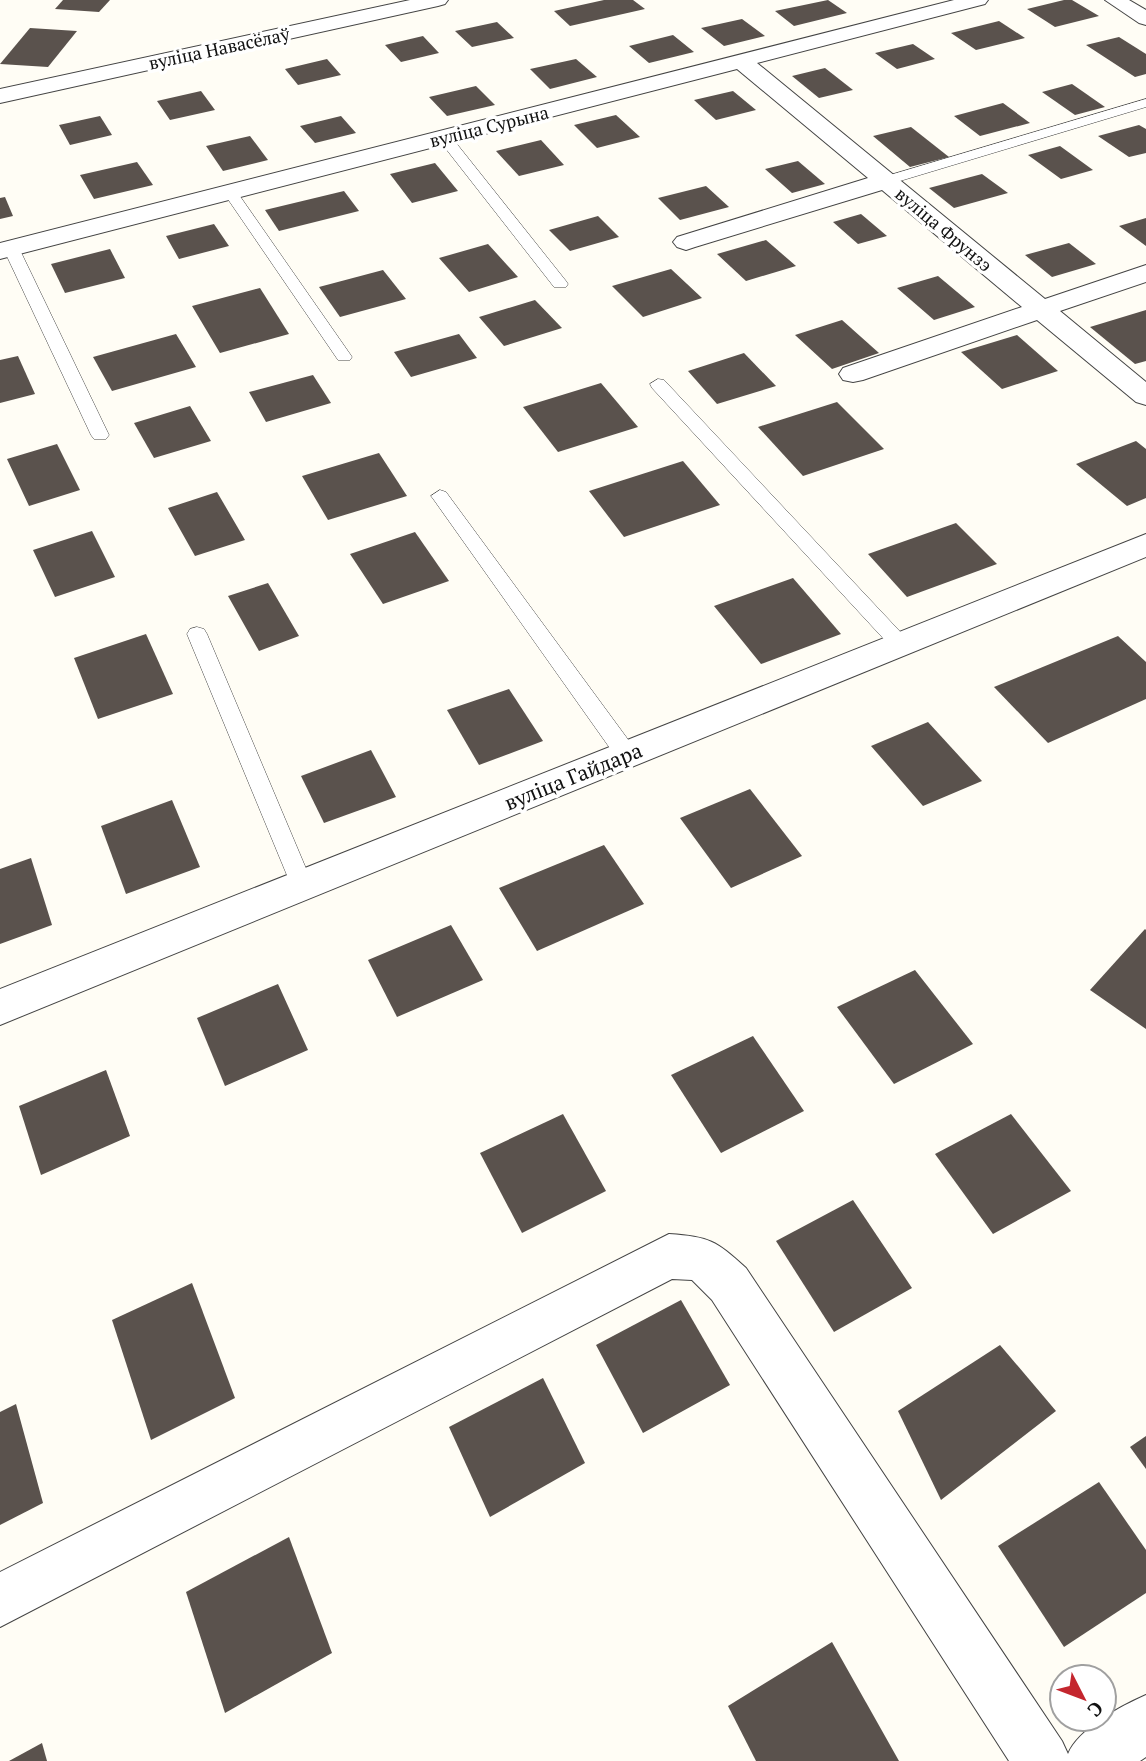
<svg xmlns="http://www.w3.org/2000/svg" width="1146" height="1761" font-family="'PT Serif',serif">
	<rect width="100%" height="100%" fill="#fffdf5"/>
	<g fill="#5a524d">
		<path d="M63 0H110L99 12 55 9Z"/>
		<path d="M604 0H633L645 9 570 26 554 11Z"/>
		<path d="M828 0 847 13 794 26 775 11Z"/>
		<path d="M1064 0H1072L1099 16 1055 27 1027 9Z"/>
		<path d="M742 19 765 36 724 46 701 28Z"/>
		<path d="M999 21 1025 38 976 50 951 33Z"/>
		<path d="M497 22 514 38 472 47 455 31Z"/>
		<path d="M30 28 77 31 48 67 0 64Z"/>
		<path d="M673 35 694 52 649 63 629 46Z"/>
		<path d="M423 36 439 53 401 62 385 45Z"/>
		<path d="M1119 37 1146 54V74L1135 77 1086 45Z"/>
		<path d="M913 44 935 59 897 69 875 53Z"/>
		<path d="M327 59 341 75 298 85 285 69Z"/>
		<path d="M576 59 597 77 550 89 530 69Z"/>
		<path d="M825 68 853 90 819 98 792 76Z"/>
		<path d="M1072 84 1105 107 1075 115 1042 92Z"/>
		<path d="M476 86 495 105 447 116 429 97Z"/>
		<path d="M201 91 215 110 170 120 157 101Z"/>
		<path d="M733 91 756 110 716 120 694 100Z"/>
		<path d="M1003 103 1030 123 980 136 954 116Z"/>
		<path d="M616 115 640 137 597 148 574 125Z"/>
		<path d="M100 116 112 135 70 145 59 125Z"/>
		<path d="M341 116 356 133 315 143 300 126Z"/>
		<path d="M1139 125 1146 129V153L1129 157 1098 136Z"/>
		<path d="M911 127 949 157 910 167 873 136Z"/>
		<path d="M250 136 268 160 223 171 206 146Z"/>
		<path d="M541 140 564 165 519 176 496 151Z"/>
		<path d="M1060 146 1093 170 1061 179 1028 155Z"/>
		<path d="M798 161 825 184 792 193 765 169Z"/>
		<path d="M137 162 153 185 94 199 80 175Z"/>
		<path d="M435 163 458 191 412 203 390 174Z"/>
		<path d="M982 174 1008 193 954 208 929 188Z"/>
		<path d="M706 186 729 207 680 220 658 198Z"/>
		<path d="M344 191 359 211 279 231 265 210Z"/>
		<path d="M5 197 13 216 0 219V198Z"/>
		<path d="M861 214 887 236 858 244 833 222Z"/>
		<path d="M598 216 619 237 570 251 549 230Z"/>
		<path d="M1146 218V246L1119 226Z"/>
		<path d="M214 224 229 246 179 259 166 236Z"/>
		<path d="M766 240 796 266 746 281 717 254Z"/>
		<path d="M1069 243 1096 264 1052 277 1025 255Z"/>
		<path d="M488 244 518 277 469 292 439 258Z"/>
		<path d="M110 249 125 278 65 293 51 264Z"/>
		<path d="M671 269 702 298 643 317 612 286Z"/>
		<path d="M383 270 406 299 340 317 319 287Z"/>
		<path d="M938 276 975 307 934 320 897 288Z"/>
		<path d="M260 288 289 334 220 353 192 306Z"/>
		<path d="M535 300 562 328 504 346 479 317Z"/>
		<path d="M1146 310V361L1135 364 1090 327Z"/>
		<path d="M842 320 879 353 832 369 795 335Z"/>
		<path d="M176 334 196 367 112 391 93 357Z"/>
		<path d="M459 334 477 358 411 377 394 352Z"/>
		<path d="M1017 335 1058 371 1002 389 961 352Z"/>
		<path d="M744 353 776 386 717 404 688 371Z"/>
		<path d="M18 356 35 394 0 403V360Z"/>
		<path d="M313 375 331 403 266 422 249 392Z"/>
		<path d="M601 383 638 427 558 452 523 407Z"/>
		<path d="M837 402 884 449 803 476 758 427Z"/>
		<path d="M190 406 211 441 154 458 134 423Z"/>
		<path d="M1136 441 1146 449V498L1127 506 1076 464Z"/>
		<path d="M57 444 80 490 29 506 7 459Z"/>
		<path d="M379 453 407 496 328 520 302 476Z"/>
		<path d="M683 461 720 505 624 537 589 491Z"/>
		<path d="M217 492 245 540 195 556 168 508Z"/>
		<path d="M956 523 997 564 907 597 868 554Z"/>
		<path d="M92 531 115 577 55 597 33 550Z"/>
		<path d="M415 532 449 581 383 604 350 554Z"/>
		<path d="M793 578 841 634 761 664 714 606Z"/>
		<path d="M268 583 299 636 259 651 228 596Z"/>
		<path d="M146 634 173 694 98 719 74 658Z"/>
		<path d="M1118 636 1146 662V699L1048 743 994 687Z"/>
		<path d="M509 689 543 741 479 765 447 710Z"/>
		<path d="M928 722 982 781 923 806 871 746Z"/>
		<path d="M371 750 396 797 324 823 301 776Z"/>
		<path d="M750 789 802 856 731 888 680 818Z"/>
		<path d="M172 800 200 867 126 894 101 826Z"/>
		<path d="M604 845 644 904 537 951 499 888Z"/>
		<path d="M31 858 52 925 0 944V869Z"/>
		<path d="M451 925 483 980 397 1017 368 960Z"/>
		<path d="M1145 929 1146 930V1029L1090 990Z"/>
		<path d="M915 970 973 1044 894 1084 837 1007Z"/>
		<path d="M278 984 308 1050 225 1086 197 1018Z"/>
		<path d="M753 1036 804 1111 721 1153 671 1075Z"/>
		<path d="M106 1070 130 1136 41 1175 19 1106Z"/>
		<path d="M563 1114 606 1191 522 1233 480 1153Z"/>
		<path d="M1011 1114 1071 1191 993 1234 935 1154Z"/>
		<path d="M853 1200 912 1288 834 1332 776 1241Z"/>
		<path d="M192 1283 235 1398 151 1440 112 1320Z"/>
		<path d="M681 1300 730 1385 643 1433 596 1345Z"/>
		<path d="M1000 1345 1056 1411 941 1500 898 1411Z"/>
		<path d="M543 1378 585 1463 490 1517 449 1427Z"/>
		<path d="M16 1404 43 1503 0 1525V1412Z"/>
		<path d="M1146 1436V1469L1130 1447Z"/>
		<path d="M1099 1482 1146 1550V1593L1064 1647 998 1546Z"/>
		<path d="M289 1537 332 1653 225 1713 186 1592Z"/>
		<path d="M832 1642 899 1761H756L728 1706Z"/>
		<path d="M42 1743 47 1761H9Z"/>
	</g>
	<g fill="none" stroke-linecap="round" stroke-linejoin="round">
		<defs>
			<g id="service">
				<path d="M1146 99V107L890 184H880L878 181 880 178Z"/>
				<path d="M444 133 449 134 566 281 568 284 566 287H554L439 140V134Z"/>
				<path d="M230 188 235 189 350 354 352 357 350 360H338L223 192Z"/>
				<path d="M11 243 19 248 109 435 106 439H94L91 435 3 248Z"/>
				<path d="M658 379 664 380 907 639 910 644 907 649H893L652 388 650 384Z"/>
				<path d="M440 490 446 492 635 749 638 755 635 761 627 763 619 761 434 500 431 496Z"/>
				<path d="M197 627 204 629 207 634 313 885 310 892 302 894 294 892 291 885 187 634 190 629Z"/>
			</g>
			<g id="minor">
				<path d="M410 0H448L445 4 438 6 0 103V89Z"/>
				<path d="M954 0H988L985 4 757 63 1045 299 1146 265V282L1060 311 1146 382V405L1136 402 1037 320 863 380 853 382 843 380 839 374 843 368 1022 307 882 190 695 247 686 250 677 247 673 242 677 237 868 178 737 69 0 259V243Z"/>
				<path d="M1105 0H1129L1146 10V25L1139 23Z"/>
				<path d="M1146 534V557L0 1025V989Z"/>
				<path d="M669 1234C710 1237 715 1240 746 1268L1062 1741 1068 1754C1078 1729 1121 1706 1146 1695V1757L1140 1761H1009L712 1300 692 1280 672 1279 0 1627V1572Z"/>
			</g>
		</defs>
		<use href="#service" stroke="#444" stroke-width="1"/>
		<use href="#minor" stroke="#444" stroke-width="2"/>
		<use href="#service" fill="#fff" fill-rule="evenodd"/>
		<use href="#minor" fill="#fff" fill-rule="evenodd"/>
	</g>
	<g text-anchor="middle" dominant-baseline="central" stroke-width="7" stroke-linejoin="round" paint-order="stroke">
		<g font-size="18" fill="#111" stroke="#fff">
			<text transform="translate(219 48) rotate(-12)">вуліца Навасёлаў</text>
			<text transform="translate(489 126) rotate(-14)">вуліца Сурына</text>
			<text transform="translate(944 229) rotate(40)">вуліца Фрунзэ</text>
		</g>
		<g font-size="21" fill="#111" stroke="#fff">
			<text transform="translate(573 776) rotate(-22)">вуліца Гайдара</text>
		</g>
	</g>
	<g transform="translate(1083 1698) rotate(132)"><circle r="33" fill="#ffffff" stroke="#a0a0a0" stroke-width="2"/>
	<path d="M0-5L12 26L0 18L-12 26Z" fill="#c4262e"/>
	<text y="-10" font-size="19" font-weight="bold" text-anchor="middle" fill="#111111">С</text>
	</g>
</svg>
